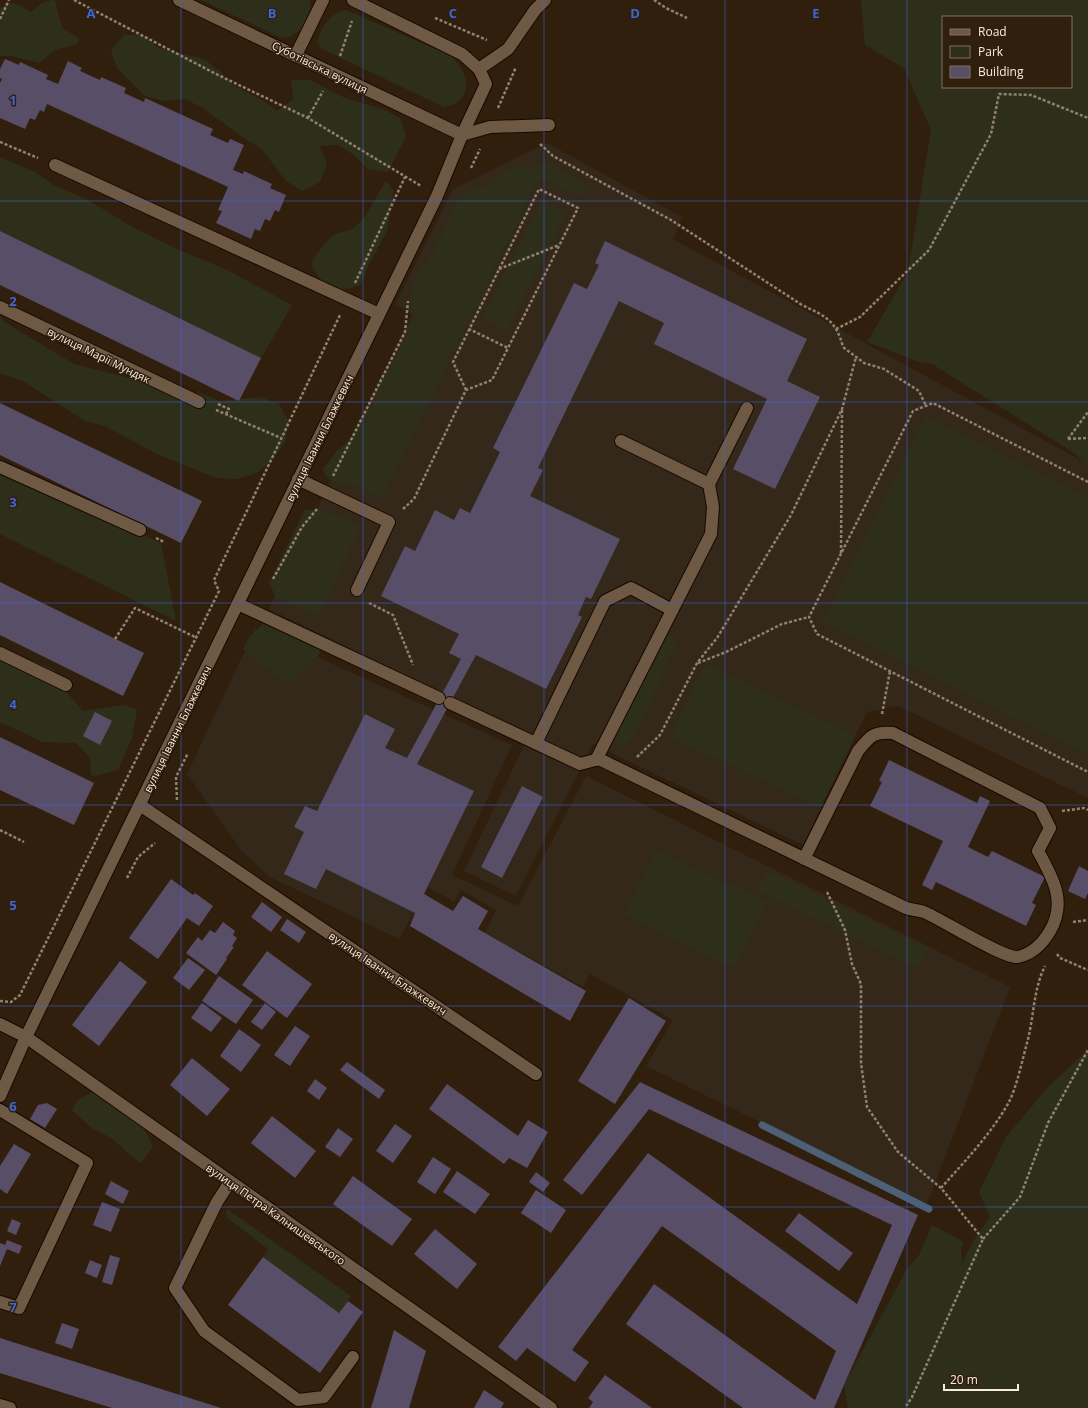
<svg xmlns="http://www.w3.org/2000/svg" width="1088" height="1408" font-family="'Open Sans',sans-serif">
	<rect width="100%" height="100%" fill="#311f0d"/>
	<g fill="#34281a">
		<path d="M547 143 682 217 673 239 1088 464V798L898 706 867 712 803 845 593 744 516 896 464 871 529 735 269 609 412 314 395 305 453 189Z"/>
		<path d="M255 629 512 745 452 875 518 906 586 776 1010 987 927 1204 646 1066 673 1020 590 974 583 987 485 933 496 910 461 890 454 902 428 887 399 939 268 876 241 850 187 774Z"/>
	</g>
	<g fill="#2e2f1a" fill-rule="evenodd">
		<path d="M52 0H55L62 28 79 38 77 44 54 50 39 63 12 56H0V9L8 3 19 5 31 12 42 3Z"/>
		<path d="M201 0H310C313 17 300 37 282 38Z"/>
		<path d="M861 0H1088V466L1074 453 932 364 919 362 867 342 908 272 931 130 904 68 865 45ZM943 17H1071V87H943Z"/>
		<path d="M346 10 449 55C464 65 475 91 456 103 453 105 447 106 444 107L322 49 317 43C321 27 330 13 346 10Z"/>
		<path d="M124 35H142L159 48 204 59 220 71 233 85 262 100 277 111 293 99 291 80H310L345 98 383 109 400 118 406 136 388 172 368 169 354 155 338 145 319 146 327 163 320 182 302 191 285 180 262 149 245 139 203 108 185 99 164 101 145 96 117 68 111 50Z"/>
		<path d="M0 157 37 173 53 185 88 200 134 228 177 249 227 270 292 305 261 358 0 231Z"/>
		<path d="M547 163 587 184 580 198 540 177 381 498C373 494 364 489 355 486 342 482 329 487 323 469L337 451 348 441 354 433 360 419 375 402 379 380 392 367 409 331 408 328 416 314 410 305 413 286 419 269 430 260 460 196 490 184 501 173 516 167 531 169Z"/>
		<path d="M386 181 394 191 387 231 368 266 361 285 342 290 322 282 311 264C317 254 324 242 334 235 340 231 349 232 355 227 369 215 376 196 386 181Z"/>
		<path d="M541 202 565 214 507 330 483 318Z"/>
		<path d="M0 314 3 321 74 364 179 391 201 393 219 401 260 397 279 404 289 422 285 442 273 459 257 473 237 479 216 478 157 454 105 426 85 421 23 381 0 373Z"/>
		<path d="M926 416 1088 498V755L823 622Z"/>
		<path d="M0 471 161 543 176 621 0 534Z"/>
		<path d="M305 510H324L360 527 318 616 276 597 269 583Z"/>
		<path d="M264 623 281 628 322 648C317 662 302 667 294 679H281L243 649 249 637Z"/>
		<path d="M670 636 676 638 678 640 638 728 628 742 621 746 617 743V729L633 704 663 645Z"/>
		<path d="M0 655 31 660 53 669 67 693 83 711 124 705 137 710 132 737 118 770 94 776 91 775 90 758 76 743 43 742 0 722Z"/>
		<path d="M705 664 855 735 820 808 671 737Z"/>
		<path d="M656 850 767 902 735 968 625 915Z"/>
		<path d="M767 871 928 948 918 968 757 891Z"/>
		<path d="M1088 1050V1408H848L844 1385 907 1269 919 1255 932 1225 964 1242 961 1249 962 1263 974 1240 990 1217 979 1192 1006 1137 1050 1085Z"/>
		<path d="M92 1092 144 1129 153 1147 141 1163 130 1155 113 1139 92 1128 72 1110 78 1100Z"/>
		<path d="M227 1209 351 1296 339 1313 263 1257 268 1249 226 1217Z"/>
	</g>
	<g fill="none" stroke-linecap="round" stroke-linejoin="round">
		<path stroke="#4d6076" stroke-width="7" d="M762 1125 929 1209"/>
	</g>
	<g fill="#594e67">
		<path d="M5 59 19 65 20 62 48 75 46 79 58 84 68 61 82 68 80 71 100 80 101 77 126 88 124 93 144 102 145 98 213 129 210 135 228 143 230 139 244 145 233 170 243 174 244 171 272 184 270 188 286 195 279 212 275 210 270 221 265 219 260 231 255 229 251 239 216 223 222 211 218 210 228 187 47 104 44 112 40 110 35 120 30 118 25 129 0 118V83L2 79 0 78V69Z"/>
		<path d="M0 231 261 358 239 401 0 285Z"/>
		<path d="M605 241 807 339 787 381 820 397 775 489 733 469 767 399 654 344 664 323 619 301 538 468 543 470 530 496 620 539 591 599 586 597 578 615 582 617 546 689 476 655 417 764 474 791 424 894 453 911 463 896 488 911 478 929 586 991 570 1021 410 926 415 913 326 869 316 889 284 874 304 832 294 827 305 806 317 811 365 714 395 729 385 748 407 758 461 659 449 653 459 634 381 596 405 546 415 551 435 510 454 520 460 508 470 513 500 452 493 448 574 283 587 289 599 265 595 263Z"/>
		<path d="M0 403 202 501 181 543 0 455Z"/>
		<path d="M0 582 144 653 123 696 0 635Z"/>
		<path d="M95 712 112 721 100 745 83 736Z"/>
		<path d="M0 737 94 783 74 825 0 790Z"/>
		<path d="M889 760 977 803 980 796 990 801 968 847 988 857 992 851 1045 877 1032 903 1036 905 1026 926 936 882 932 890 922 885 943 841 870 806 882 782 879 781Z"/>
		<path d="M522 786 543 797 502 878 481 867Z"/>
		<path d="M1079 866 1088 871V893L1085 899 1068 891Z"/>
		<path d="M171 879 193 895 195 893 213 906 199 926 187 918 158 959 129 938Z"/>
		<path d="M262 902 282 917 271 932 251 917Z"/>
		<path d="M287 919 306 932 299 943 280 930Z"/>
		<path d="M223 922 235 931 233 935 237 938 232 946 234 947 226 958 227 959 216 975 186 953 198 937 202 941 210 930 215 933Z"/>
		<path d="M267 951 312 984 287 1018 242 985Z"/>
		<path d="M188 958 205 970 189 990 173 978Z"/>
		<path d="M120 961 147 982 99 1046 72 1025Z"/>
		<path d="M219 976 253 1000 236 1024 202 1001Z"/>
		<path d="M629 998 666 1021 615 1104 578 1081Z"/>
		<path d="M202 1003 222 1018 211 1032 191 1018Z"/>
		<path d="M265 1003 276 1012 262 1030 251 1022Z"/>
		<path d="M295 1026 310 1036 290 1066 274 1055Z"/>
		<path d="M239 1029 261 1045 241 1072 220 1056Z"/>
		<path d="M192 1058 230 1089 207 1116 170 1085Z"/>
		<path d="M347 1062 385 1090 379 1099 340 1070Z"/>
		<path d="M315 1079 327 1088 319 1100 307 1091Z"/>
		<path d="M640 1082 918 1215 834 1408H743L626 1324 654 1284 815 1400 836 1351 662 1226 572 1350 589 1362 575 1382 527 1348 516 1361 498 1347 648 1153 857 1304 892 1225 649 1109 582 1195 563 1180Z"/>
		<path d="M447 1084 518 1136 528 1120 548 1132 527 1168 509 1158 504 1164 429 1109Z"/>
		<path d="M47 1103 57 1109 45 1128 30 1119 38 1105Z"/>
		<path d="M272 1116 316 1151 295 1178 251 1143Z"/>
		<path d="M395 1124 412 1136 393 1163 376 1151Z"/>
		<path d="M338 1128 353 1139 340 1157 325 1147Z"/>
		<path d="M14 1144 31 1154 7 1194 0 1189V1166Z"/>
		<path d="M433 1157 451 1169 435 1194 417 1182Z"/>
		<path d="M457 1171 490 1194 475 1214 443 1192Z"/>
		<path d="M536 1172 550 1183 543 1192 529 1182Z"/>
		<path d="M353 1176 412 1219 392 1246 333 1204Z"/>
		<path d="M111 1181 129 1191 123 1204 105 1194Z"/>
		<path d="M536 1190 566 1210 551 1233 521 1213Z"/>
		<path d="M102 1202 120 1209 111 1232 93 1225Z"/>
		<path d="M799 1213 853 1253 839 1271 785 1231Z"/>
		<path d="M12 1219 21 1223 16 1235 7 1231Z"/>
		<path d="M435 1229 477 1264 457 1289 414 1254Z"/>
		<path d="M7 1240 22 1246 19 1254 7 1249 0 1266V1243L5 1245Z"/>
		<path d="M110 1255 120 1258 112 1285 102 1282Z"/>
		<path d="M263 1257 339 1313 348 1301 363 1312 320 1373 228 1305Z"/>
		<path d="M90 1260 102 1265 97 1278 85 1273Z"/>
		<path d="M62 1323 79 1329 72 1349 55 1343Z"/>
		<path d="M394 1330 426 1351 409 1408H371Z"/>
		<path d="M0 1338 221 1408H112L0 1373Z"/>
		<path d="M605 1375 652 1408H589L593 1402 588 1398Z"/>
		<path d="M484 1390 504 1403 501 1408H474Z"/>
	</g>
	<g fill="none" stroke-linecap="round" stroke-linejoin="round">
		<defs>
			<g id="minor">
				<path d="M179 0 462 135"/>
				<path d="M296 55 323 0"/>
				<path d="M479 69 508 49 535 10 545 0"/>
				<path d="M462 135 490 127 549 125"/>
				<path d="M55 165 379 314"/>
				<path d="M0 307 199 402"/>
				<path d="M621 441 709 484"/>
				<path d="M0 467 140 530"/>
				<path d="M298 479 389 522 357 590"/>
				<path d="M238 604 439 698"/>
				<path d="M0 653 66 685"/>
				<path d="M450 703 580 764 599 759 906 908C912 910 918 910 924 912 941 919 1004 959 1018 957 1032 954 1043 943 1050 931 1067 902 1053 878 1038 851L1050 828 1040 808 893 733C874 731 870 736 858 751L804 859"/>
				<path d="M536 743 605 601 631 588 672 610"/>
				<path d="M596 760 711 534 713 507 709 484 747 408"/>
				<path d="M140 805 536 1074"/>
				<path d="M0 1024 26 1037 551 1408"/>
				<path d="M0 1096 26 1037 437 196 462 135 486 84 479 69 462 54 353 0"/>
				<path d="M0 1110 87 1163 19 1308 0 1302"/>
				<path d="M230 1182 217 1202 175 1288 204 1331 298 1400 324 1397 353 1357"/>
				<path d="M0 1405 10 1408"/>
			</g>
		</defs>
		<use href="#minor" stroke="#180800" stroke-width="14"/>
		<g stroke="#908172" stroke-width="2.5" stroke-dasharray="3 2" stroke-linecap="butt">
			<path d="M74 0 218 75 308 118 421 186"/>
			<path d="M654 0 666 8 687 18"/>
			<path d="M435 18 487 40"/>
			<path d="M0 19 9 0"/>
			<path d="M340 56 352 21"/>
			<path d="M498 108 516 67"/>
			<path d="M308 118 323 91"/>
			<path d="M0 142 38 158"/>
			<path d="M540 144 553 156 671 220 802 305C825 316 836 320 843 347L864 363 884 369 919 391 926 406"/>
			<path d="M471 168 480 149"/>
			<path d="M499 269 559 245"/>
			<path d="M355 283 405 177"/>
			<path d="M836 329 860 317 929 250 991 134 999 94 1031 95 1088 118"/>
			<path d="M466 390 453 362 539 189 578 208 508 348 469 329"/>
			<path d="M218 404 229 409 226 414"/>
			<path d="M216 410 281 438"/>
			<path d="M1068 439 1088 412"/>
			<path d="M1068 439 1088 438"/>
			<path d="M333 476 405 332 408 301"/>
			<path d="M1088 482 933 403 913 411 809 617 817 634 1088 772"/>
			<path d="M403 509 414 499 466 390 492 380 508 348"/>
			<path d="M156 538 164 542"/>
			<path d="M841 553 842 410"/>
			<path d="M273 579 302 527 317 509"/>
			<path d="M369 603 393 615 413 665"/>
			<path d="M115 639 135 608 197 638"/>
			<path d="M698 663 726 652 782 624 809 617"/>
			<path d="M882 714 890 671"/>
			<path d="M637 757 660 735 697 663 717 638 791 515 842 409 856 357"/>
			<path d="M177 800 176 777 188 753"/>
			<path d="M1062 811 1084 808 1088 810"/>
			<path d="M0 830 24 842"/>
			<path d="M127 878 138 857 155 843"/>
			<path d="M827 892 845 930 852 964 861 984V1063L867 1107 898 1152 941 1188 983 1239 912 1397 905 1408"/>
			<path d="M1073 922 1088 920"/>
			<path d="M1057 954 1060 958 1088 970"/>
			<path d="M0 1001 11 1002 20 995 219 591 214 580 340 315"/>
			<path d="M941 1188C965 1161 991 1134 1009 1102 1017 1086 1022 1061 1027 1043 1034 1018 1033 990 1045 966"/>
			<path d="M983 1239 1020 1197 1048 1123 1088 1050"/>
		</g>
		<use href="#minor" stroke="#6e5945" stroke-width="12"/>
	</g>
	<path fill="none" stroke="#3e66d9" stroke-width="1" stroke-opacity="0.55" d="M181 0V1408M363 0V1408M544 0V1408M725 0V1408M907 0V1408M0 201H1088M0 402H1088M0 603H1088M0 805H1088M0 1006H1088M0 1207H1088"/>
	<g text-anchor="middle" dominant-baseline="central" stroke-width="3" stroke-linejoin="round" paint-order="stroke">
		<g font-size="11" fill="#f8ece0" stroke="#311f0d">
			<text transform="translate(320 67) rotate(26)">Суботівська вулиця</text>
			<text transform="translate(99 355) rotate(26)">вулиця Марії Мундяк</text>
			<text transform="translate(319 438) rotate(-64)">вулиця Іванни Блажкевич</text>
			<text transform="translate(177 729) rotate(-64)">вулиця Іванни Блажкевич</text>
			<text transform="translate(388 973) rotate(34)">вулиця Іванни Блажкевич</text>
			<text transform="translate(276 1214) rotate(35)">вулиця Петра Калнишевського</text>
		</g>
	</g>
	<g font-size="13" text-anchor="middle" font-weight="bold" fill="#3e66d9" stroke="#311f0d" stroke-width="3" stroke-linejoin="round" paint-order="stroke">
		<text x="91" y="18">A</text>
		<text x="272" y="18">B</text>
		<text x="453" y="18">C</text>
		<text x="635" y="18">D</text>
		<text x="816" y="18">E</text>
		<text x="13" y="105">1</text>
		<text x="13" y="306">2</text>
		<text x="13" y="507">3</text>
		<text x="13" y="709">4</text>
		<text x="13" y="910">5</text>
		<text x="13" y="1111">6</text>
		<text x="13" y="1312">7</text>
	</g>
	<rect x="942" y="16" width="130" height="72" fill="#311f0d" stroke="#817161"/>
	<rect x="950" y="29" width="20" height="6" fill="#6e5945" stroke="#817161"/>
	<text x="978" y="36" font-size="12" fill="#f8ece0">Road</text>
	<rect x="950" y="46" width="20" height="12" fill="#2e2f1a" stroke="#817161"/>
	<text x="978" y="56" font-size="12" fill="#f8ece0">Park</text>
	<rect x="950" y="66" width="20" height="12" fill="#594e67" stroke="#817161"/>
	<text x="978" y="76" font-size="12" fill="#f8ece0">Building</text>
	<path d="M944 1384v6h74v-6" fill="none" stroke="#f8ece0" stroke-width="2"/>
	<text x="950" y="1384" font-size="12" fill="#f8ece0" stroke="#311f0d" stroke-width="3" paint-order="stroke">20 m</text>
</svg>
